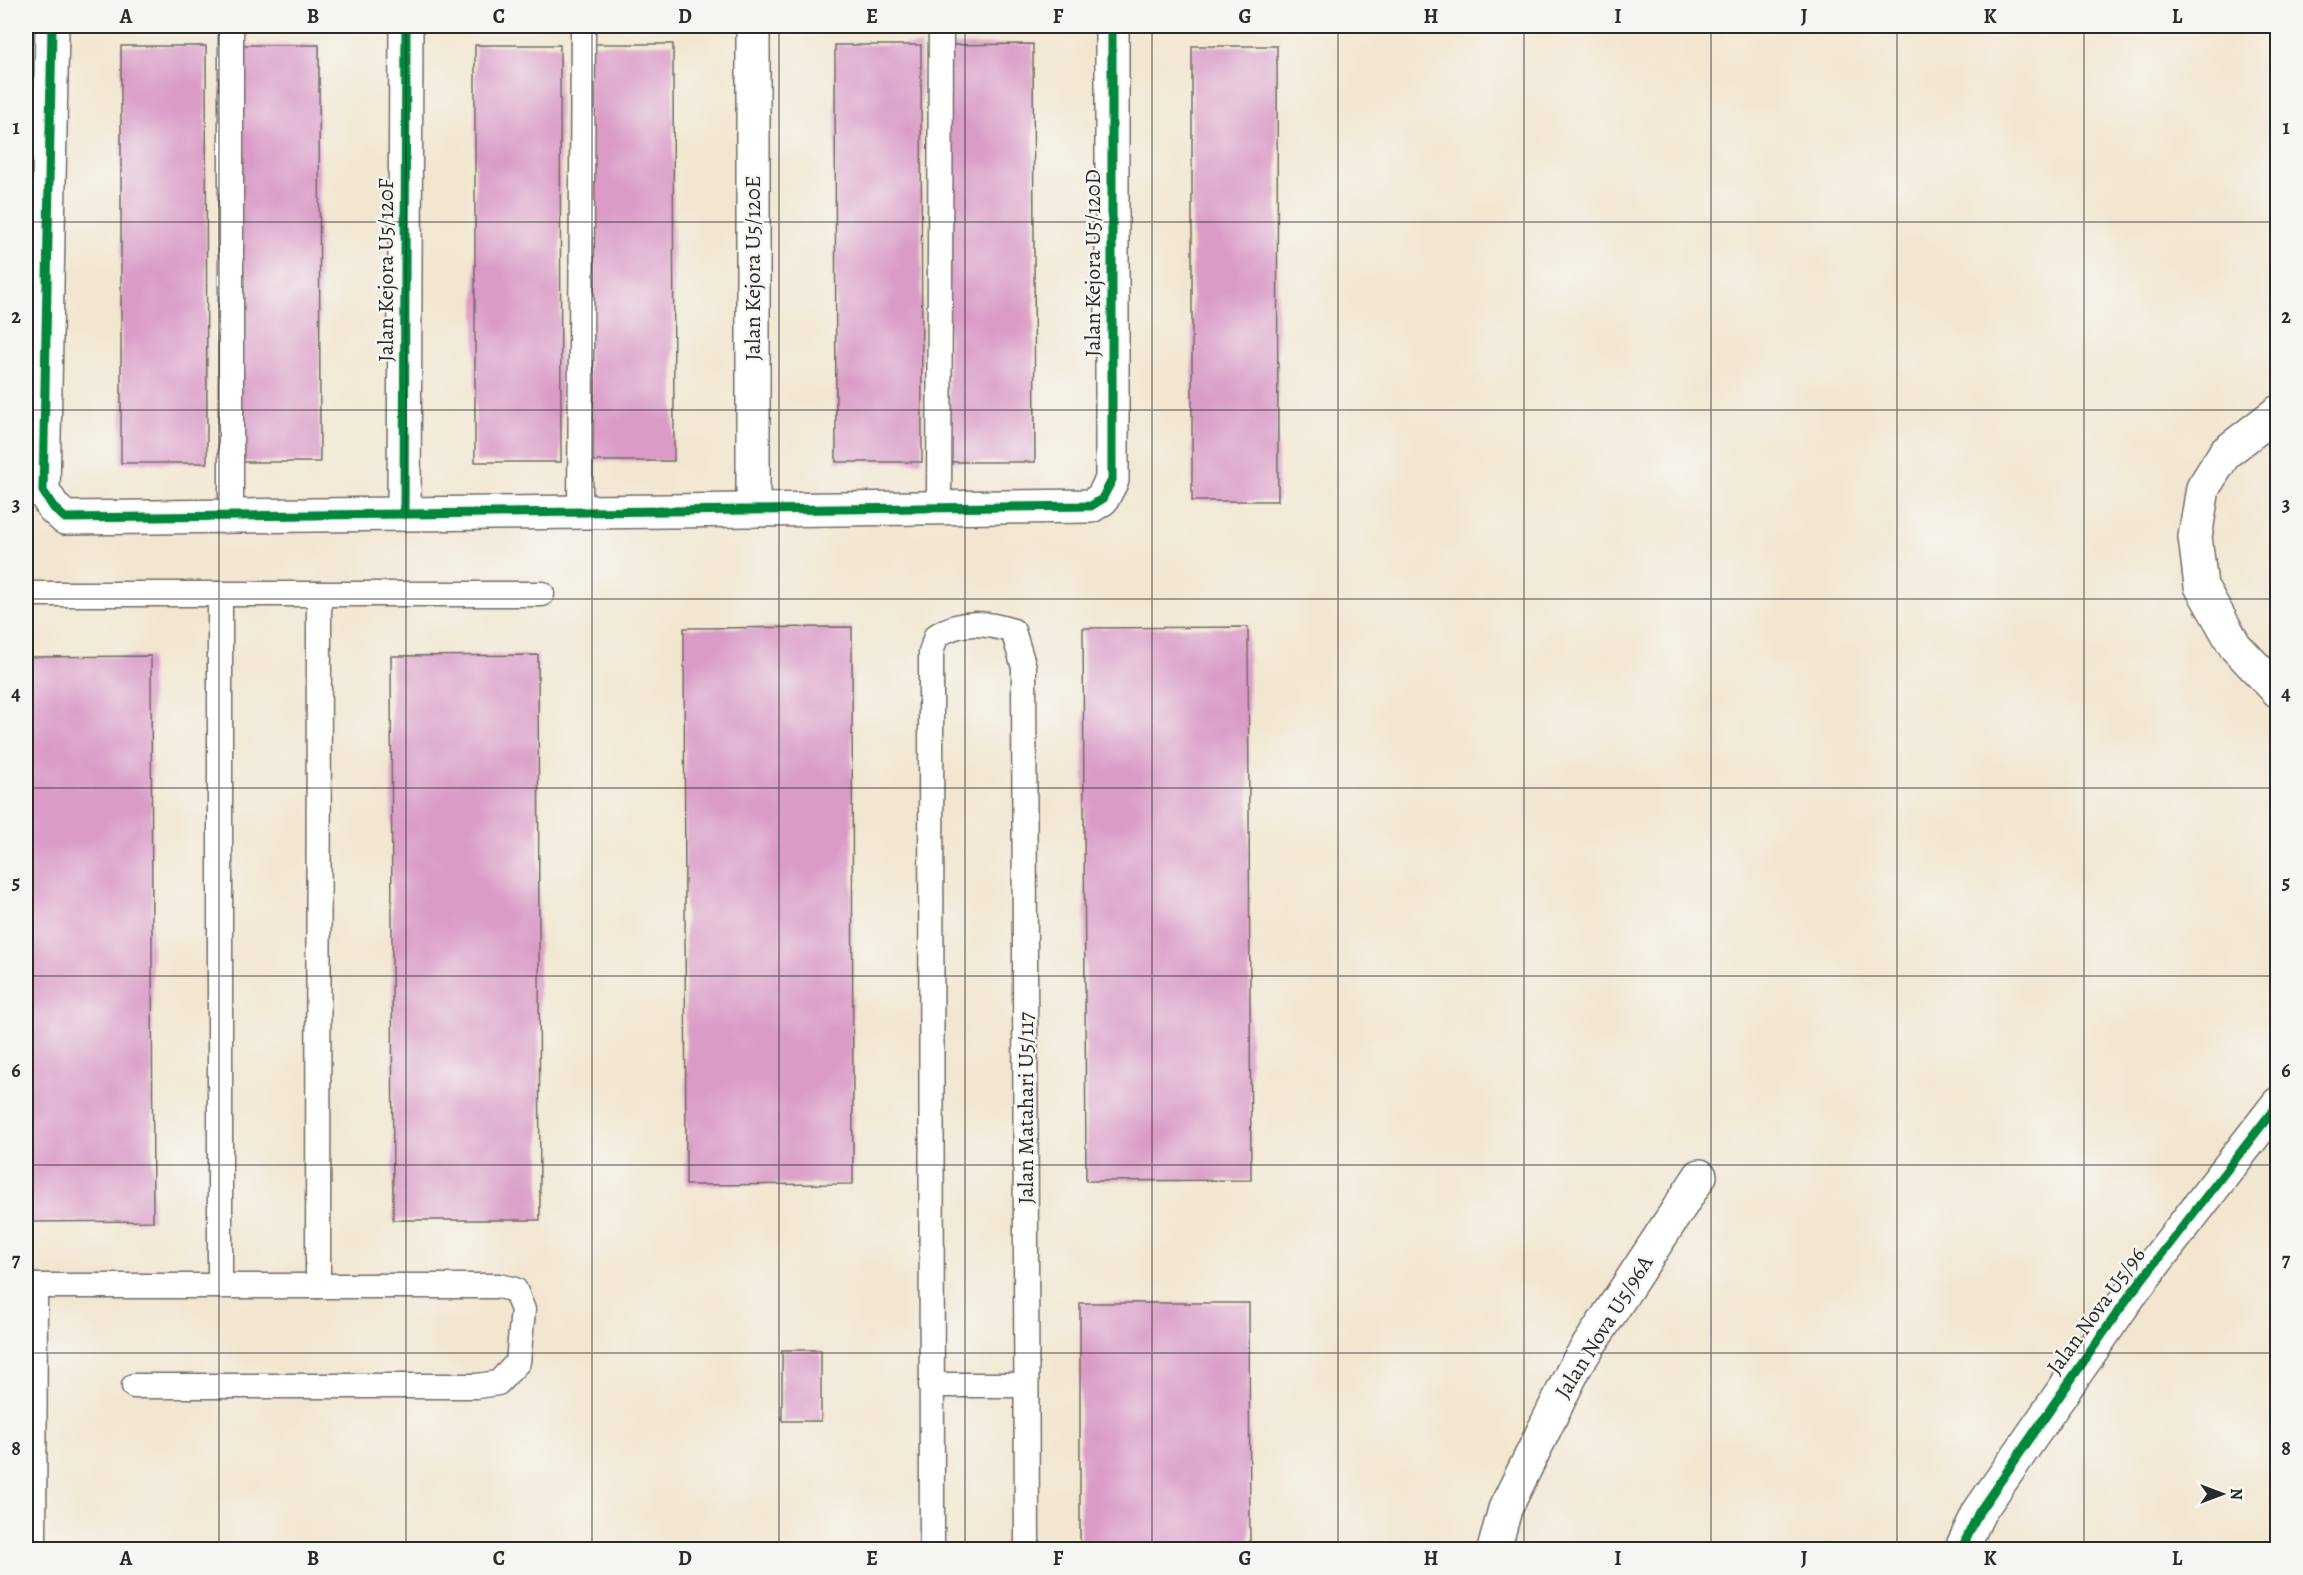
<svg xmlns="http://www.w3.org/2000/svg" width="2303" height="1575" font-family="Alegreya,serif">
	<rect width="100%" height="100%" fill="#f6f6f2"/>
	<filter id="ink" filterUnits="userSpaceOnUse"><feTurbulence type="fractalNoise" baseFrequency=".0167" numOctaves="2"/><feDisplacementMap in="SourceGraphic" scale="12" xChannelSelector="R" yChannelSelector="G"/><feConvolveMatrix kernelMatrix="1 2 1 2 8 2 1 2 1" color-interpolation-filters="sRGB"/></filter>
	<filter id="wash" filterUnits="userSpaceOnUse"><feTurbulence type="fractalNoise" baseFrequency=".008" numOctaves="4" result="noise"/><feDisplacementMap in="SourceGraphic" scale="24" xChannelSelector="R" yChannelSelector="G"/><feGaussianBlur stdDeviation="1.35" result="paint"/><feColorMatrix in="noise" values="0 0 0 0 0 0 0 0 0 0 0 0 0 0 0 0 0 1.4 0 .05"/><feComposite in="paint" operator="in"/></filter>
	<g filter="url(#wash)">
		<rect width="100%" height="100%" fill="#f2e6d0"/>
		<g id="blocks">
			<g fill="#da9cc7">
				<path d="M588 44H673L674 461H588Z"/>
				<path d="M1033 44 1035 462H948V45Z"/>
				<path d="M233 45H319L320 462H234Z"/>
				<path d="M475 45H560L561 462H475Z"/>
				<path d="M835 45H921L922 462H836Z"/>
				<path d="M121 46H206L207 463H121Z"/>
				<path d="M1192 46H1277L1278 501H1192Z"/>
				<path d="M852 627 853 1184 686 1185 684 628Z"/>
				<path d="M1248 627 1251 1180 1086 1181 1083 628Z"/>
				<path d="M538 655 540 1220H393L391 656Z"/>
				<path d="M151 656 153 1221 26 1222V657Z"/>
				<path d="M1080 1303H1249L1250 1550H1080Z"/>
				<rect x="782" y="1350" width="39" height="71"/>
			</g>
		</g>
	</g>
	<g filter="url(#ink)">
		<use href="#blocks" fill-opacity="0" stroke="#716c65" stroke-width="1.5"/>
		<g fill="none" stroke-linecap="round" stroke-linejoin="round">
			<defs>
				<g id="lane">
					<path d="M231 26V516"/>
					<path d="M939 507 941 26"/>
					<path d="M580 512 583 26"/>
					<path d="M26 594H542"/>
					<path d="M26 1286H499L515 1290 523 1310 518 1362 498 1383 477 1386H134"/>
					<path d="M220 1286V594"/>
					<path d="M318 1286 319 594"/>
					<path d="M931 1385H1026"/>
					<path d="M34 1550 35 1286"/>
					<path d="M932 1550 931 653 936 636C962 619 986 623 1013 631L1024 667 1027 1550"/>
				</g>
				<g id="street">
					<path d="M52 26 43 491 54 508 65 518 1091 506 1102 499 1112 480V26"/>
					<path d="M753 26V510"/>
					<path d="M2278 412 2225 453 2203 488 2195 537 2201 586 2235 646 2278 691"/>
					<path d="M404 514 406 26"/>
					<path d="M1494 1550 1505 1509 1576 1365 1700 1176"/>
					<path d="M1961 1550 1979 1512 2129 1296 2278 1104"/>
				</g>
			</defs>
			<use href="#lane" stroke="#716c65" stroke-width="27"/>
			<use href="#street" stroke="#716c65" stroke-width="36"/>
			<use href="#lane" stroke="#fff" stroke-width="24"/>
			<use href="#street" stroke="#fff" stroke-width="33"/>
			<defs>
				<g id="cycleway">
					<path d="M52 26 43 491 54 508 65 518 1091 506 1102 499 1112 480V26"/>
					<path d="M404 514 406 26"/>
					<path d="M1961 1550 1979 1512 2129 1296 2278 1104"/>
				</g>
			</defs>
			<use href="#cycleway" stroke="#f6f6f2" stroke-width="13"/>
			<use href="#cycleway" stroke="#00873e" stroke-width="9"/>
		</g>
	</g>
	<path fill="none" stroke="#2b2b2b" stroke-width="1.5" stroke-opacity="0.55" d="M219 26V1550M406 26V1550M592 26V1550M779 26V1550M965 26V1550M1152 26V1550M1338 26V1550M1524 26V1550M1711 26V1550M1897 26V1550M2084 26V1550M26 222H2278M26 410H2278M26 599H2278M26 788H2278M26 976H2278M26 1165H2278M26 1353H2278"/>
	<g text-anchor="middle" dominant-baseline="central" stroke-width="4.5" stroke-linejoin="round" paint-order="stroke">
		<g font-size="22" fill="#2b2b2b" stroke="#f6f6f2">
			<text transform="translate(1093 263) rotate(-90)">Jalan Kejora U5/120D</text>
			<text transform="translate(753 268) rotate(-90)">Jalan Kejora U5/120E</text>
			<text transform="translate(386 270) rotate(-90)">Jalan Kejora U5/120F</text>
			<text transform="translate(1026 1108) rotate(-90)">Jalan Matahari U5/117</text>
			<text transform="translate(2096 1311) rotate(-54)">Jalan Nova U5/96</text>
			<text transform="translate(1604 1327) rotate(-58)">Jalan Nova U5/96A</text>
		</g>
	</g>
	<rect width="2303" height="1575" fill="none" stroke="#f6f6f2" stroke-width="66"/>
	<g transform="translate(2222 1494) rotate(90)" stroke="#f6f6f2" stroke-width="4.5" paint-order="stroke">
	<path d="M0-4.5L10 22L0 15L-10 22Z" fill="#2b2b2b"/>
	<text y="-9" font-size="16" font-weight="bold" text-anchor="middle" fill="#2b2b2b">N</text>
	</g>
	<rect x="33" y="33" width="2237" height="1509" fill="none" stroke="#2b2b2b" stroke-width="2"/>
	<g font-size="20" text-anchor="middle" font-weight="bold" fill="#2b2b2b">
		<text x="126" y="23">A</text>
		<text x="313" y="23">B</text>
		<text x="499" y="23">C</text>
		<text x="685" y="23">D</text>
		<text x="872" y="23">E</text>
		<text x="1058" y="23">F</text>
		<text x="1245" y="23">G</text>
		<text x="1431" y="23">H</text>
		<text x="1618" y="23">I</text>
		<text x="1804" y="23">J</text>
		<text x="1990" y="23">K</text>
		<text x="2177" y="23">L</text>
		<text x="16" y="134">1</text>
		<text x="2286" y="134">1</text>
		<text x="16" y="323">2</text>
		<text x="2286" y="323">2</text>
		<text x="16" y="511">3</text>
		<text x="2286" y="511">3</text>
		<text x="16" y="700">4</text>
		<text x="2286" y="700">4</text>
		<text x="16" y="889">5</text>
		<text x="2286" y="889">5</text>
		<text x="16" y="1077">6</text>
		<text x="2286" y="1077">6</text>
		<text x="16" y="1266">7</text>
		<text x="2286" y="1266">7</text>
		<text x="16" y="1455">8</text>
		<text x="2286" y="1455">8</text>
		<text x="126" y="1565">A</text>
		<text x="313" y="1565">B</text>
		<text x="499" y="1565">C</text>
		<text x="685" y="1565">D</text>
		<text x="872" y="1565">E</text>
		<text x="1058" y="1565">F</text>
		<text x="1245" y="1565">G</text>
		<text x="1431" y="1565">H</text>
		<text x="1618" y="1565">I</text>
		<text x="1804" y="1565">J</text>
		<text x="1990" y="1565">K</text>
		<text x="2177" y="1565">L</text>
	</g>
</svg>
